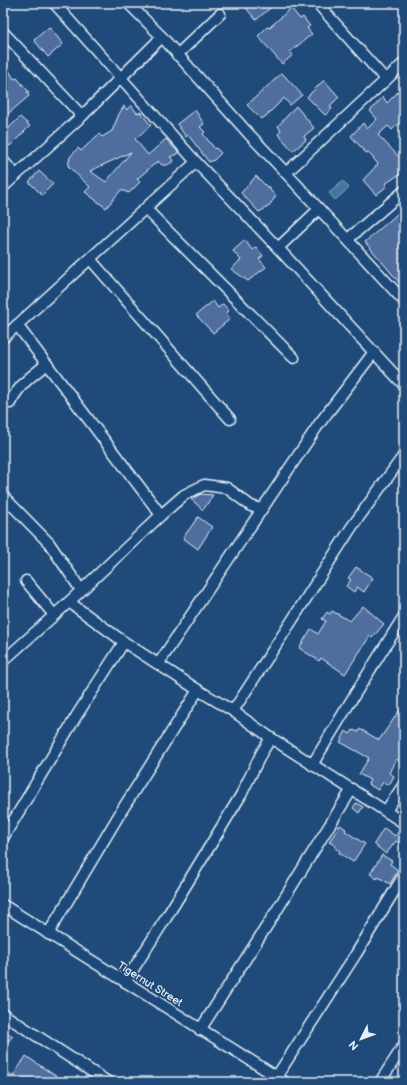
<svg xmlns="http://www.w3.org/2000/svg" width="407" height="1085" font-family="'Balsamiq Sans',sans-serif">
	<rect width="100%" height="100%" fill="#1f4a7a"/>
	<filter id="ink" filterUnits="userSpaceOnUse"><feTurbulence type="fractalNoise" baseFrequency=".025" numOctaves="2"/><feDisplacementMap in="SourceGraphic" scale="8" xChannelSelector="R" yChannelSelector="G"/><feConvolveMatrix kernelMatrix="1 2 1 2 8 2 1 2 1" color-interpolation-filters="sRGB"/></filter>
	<g filter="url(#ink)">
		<path fill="#42769f" stroke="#84a7c3" d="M343 181 349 188 335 200 329 193Z"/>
		<g fill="#4f6e9e" stroke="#e8f1f8" fill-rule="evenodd">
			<path d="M242 3H276L256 20Z"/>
			<path d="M291 8 300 19 303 17 310 26 307 28 312 34 290 52 293 55 282 64 258 36 267 27 269 28Z"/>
			<path d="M49 27 63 44 48 57 34 40Z"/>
			<path d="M3 60 14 79 17 78 29 92H27L29 96 3 118Z"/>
			<path d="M282 73 302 95 290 105 284 98 266 116 261 119 247 105Z"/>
			<path d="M324 80 339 97 330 106 332 109 325 115 307 97Z"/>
			<path d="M404 86V118L392 130 388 126 378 135 404 162V169L400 174 385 184 387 186 376 195 363 180 378 164 368 152 366 153 351 136 363 123 367 129 377 119 370 111 383 97 387 103Z"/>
			<path d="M131 105 137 113 140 112 151 125 135 139 148 155 166 139 179 153 170 157 174 161 167 165H162L158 161 137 179 140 182 129 193 121 190 106 208 85 192 90 187 68 166 70 157 78 148 81 151 99 134 102 137 112 131 119 114 124 106 127 110ZM131 152 106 182 90 171Z"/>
			<path d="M296 106 314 128 304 136 306 140 293 151 278 134 281 131 278 126Z"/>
			<path d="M195 110 204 124 200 127 205 132 203 134 215 149 216 148 221 153 214 160 209 162 188 135 186 137 177 124Z"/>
			<path d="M20 117 30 126 10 146 3 139V134Z"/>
			<path d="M39 171 53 184 42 195 29 182Z"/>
			<path d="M256 176 267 187H270V190L276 196 268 207 259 212 241 193Z"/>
			<path d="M404 208V288L365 242Z"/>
			<path d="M245 240 252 250 256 247 263 256 259 259 266 267 248 281 231 269 241 260 233 251Z"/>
			<path d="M213 301 218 308 223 304 229 311 226 313 230 319 213 333 196 315Z"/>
			<path d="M201 494 213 495 203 510 191 499Z"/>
			<path d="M198 517 212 527 198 549 183 538Z"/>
			<path d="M356 567 373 578 364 592 357 587 354 592 346 586 351 580 348 578Z"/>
			<path d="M363 606 384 624 372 638 370 636 345 674 321 658 319 661 299 648 311 629 318 634 326 621 322 619 327 612 330 614 332 611 350 621Z"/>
			<path d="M404 704V756L401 762 396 759 389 773 394 776 389 785 383 782 378 790 368 784 370 780 359 774 369 758 340 742 346 731 350 734 353 730 358 732 360 729 379 740Z"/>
			<path d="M356 803 363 807 359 813 353 808Z"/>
			<path d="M340 825 346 829 345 831 365 844 353 862 339 853 340 851 335 848 336 846 329 842Z"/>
			<path d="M384 828 395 836 399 831 404 835V847L396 841 386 854 374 844Z"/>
			<path d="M382 855 392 861 390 864 398 870 390 884 378 877 377 879 370 874Z"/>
			<path d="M3 1030 13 1036 3 1047Z"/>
			<path d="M26 1056 45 1069 65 1082H3V1069L13 1076Z"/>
		</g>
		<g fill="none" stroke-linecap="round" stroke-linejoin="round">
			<defs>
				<g id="minor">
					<path d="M54 3 196 162 278 248 404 385"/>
					<path d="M128 3 162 37 248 133 286 173 404 301"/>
					<path d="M317 3 386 80"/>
					<path d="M3 32 82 116"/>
					<path d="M177 55 220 14"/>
					<path d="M3 161 16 175"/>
					<path d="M286 173 404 63"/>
					<path d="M3 187 82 116 162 37"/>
					<path d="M146 209 294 358"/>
					<path d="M348 239 404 191"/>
					<path d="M278 248 319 209"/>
					<path d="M90 259 230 419"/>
					<path d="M17 325 161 515"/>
					<path d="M3 338 196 162"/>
					<path d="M10 403C19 385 31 376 47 364"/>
					<path d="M3 496 49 543 81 590"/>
					<path d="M26 581 54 615"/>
					<path d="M69 602 124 642 198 690 233 711 271 738 404 823"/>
					<path d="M3 661 69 602 161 515 184 495 204 485 227 488 251 506 261 509"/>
					<path d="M159 663 319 424 374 352"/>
					<path d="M233 711 291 622 351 528 404 455"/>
					<path d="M312 765 352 699 404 616"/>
					<path d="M386 811 404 784"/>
					<path d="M3 838 77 715 124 642"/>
					<path d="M3 905 285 1082"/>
					<path d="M48 934 122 810 198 690"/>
					<path d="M125 982 166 918 241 795 262 752 271 738"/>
					<path d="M3 1014 108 1082"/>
					<path d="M200 1030 277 910 352 789"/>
					<path d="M273 1082 356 954 404 875"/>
					<path d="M380 1082 404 1045"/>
				</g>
			</defs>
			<use href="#minor" stroke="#e8f1f8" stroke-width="13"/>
			<use href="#minor" stroke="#1f4a7a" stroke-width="10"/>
		</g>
	</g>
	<g text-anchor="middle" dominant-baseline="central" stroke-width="3.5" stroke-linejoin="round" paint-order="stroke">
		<g font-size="11" fill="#e8f1f8" stroke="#1f4a7a">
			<text transform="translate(150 984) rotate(32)">Tigernut Street</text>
		</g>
	</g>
	<rect width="407" height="1085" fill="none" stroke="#1f4a7a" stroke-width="16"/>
	<rect x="8" y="8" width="391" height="1069" fill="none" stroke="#e8f1f8" stroke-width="1.5" filter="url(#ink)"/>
	<g transform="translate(361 1039) rotate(228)" stroke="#1f4a7a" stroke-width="3" paint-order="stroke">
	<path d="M0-3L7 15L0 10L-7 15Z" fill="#e8f1f8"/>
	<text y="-6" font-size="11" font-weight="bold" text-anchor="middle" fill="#e8f1f8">N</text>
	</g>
</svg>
